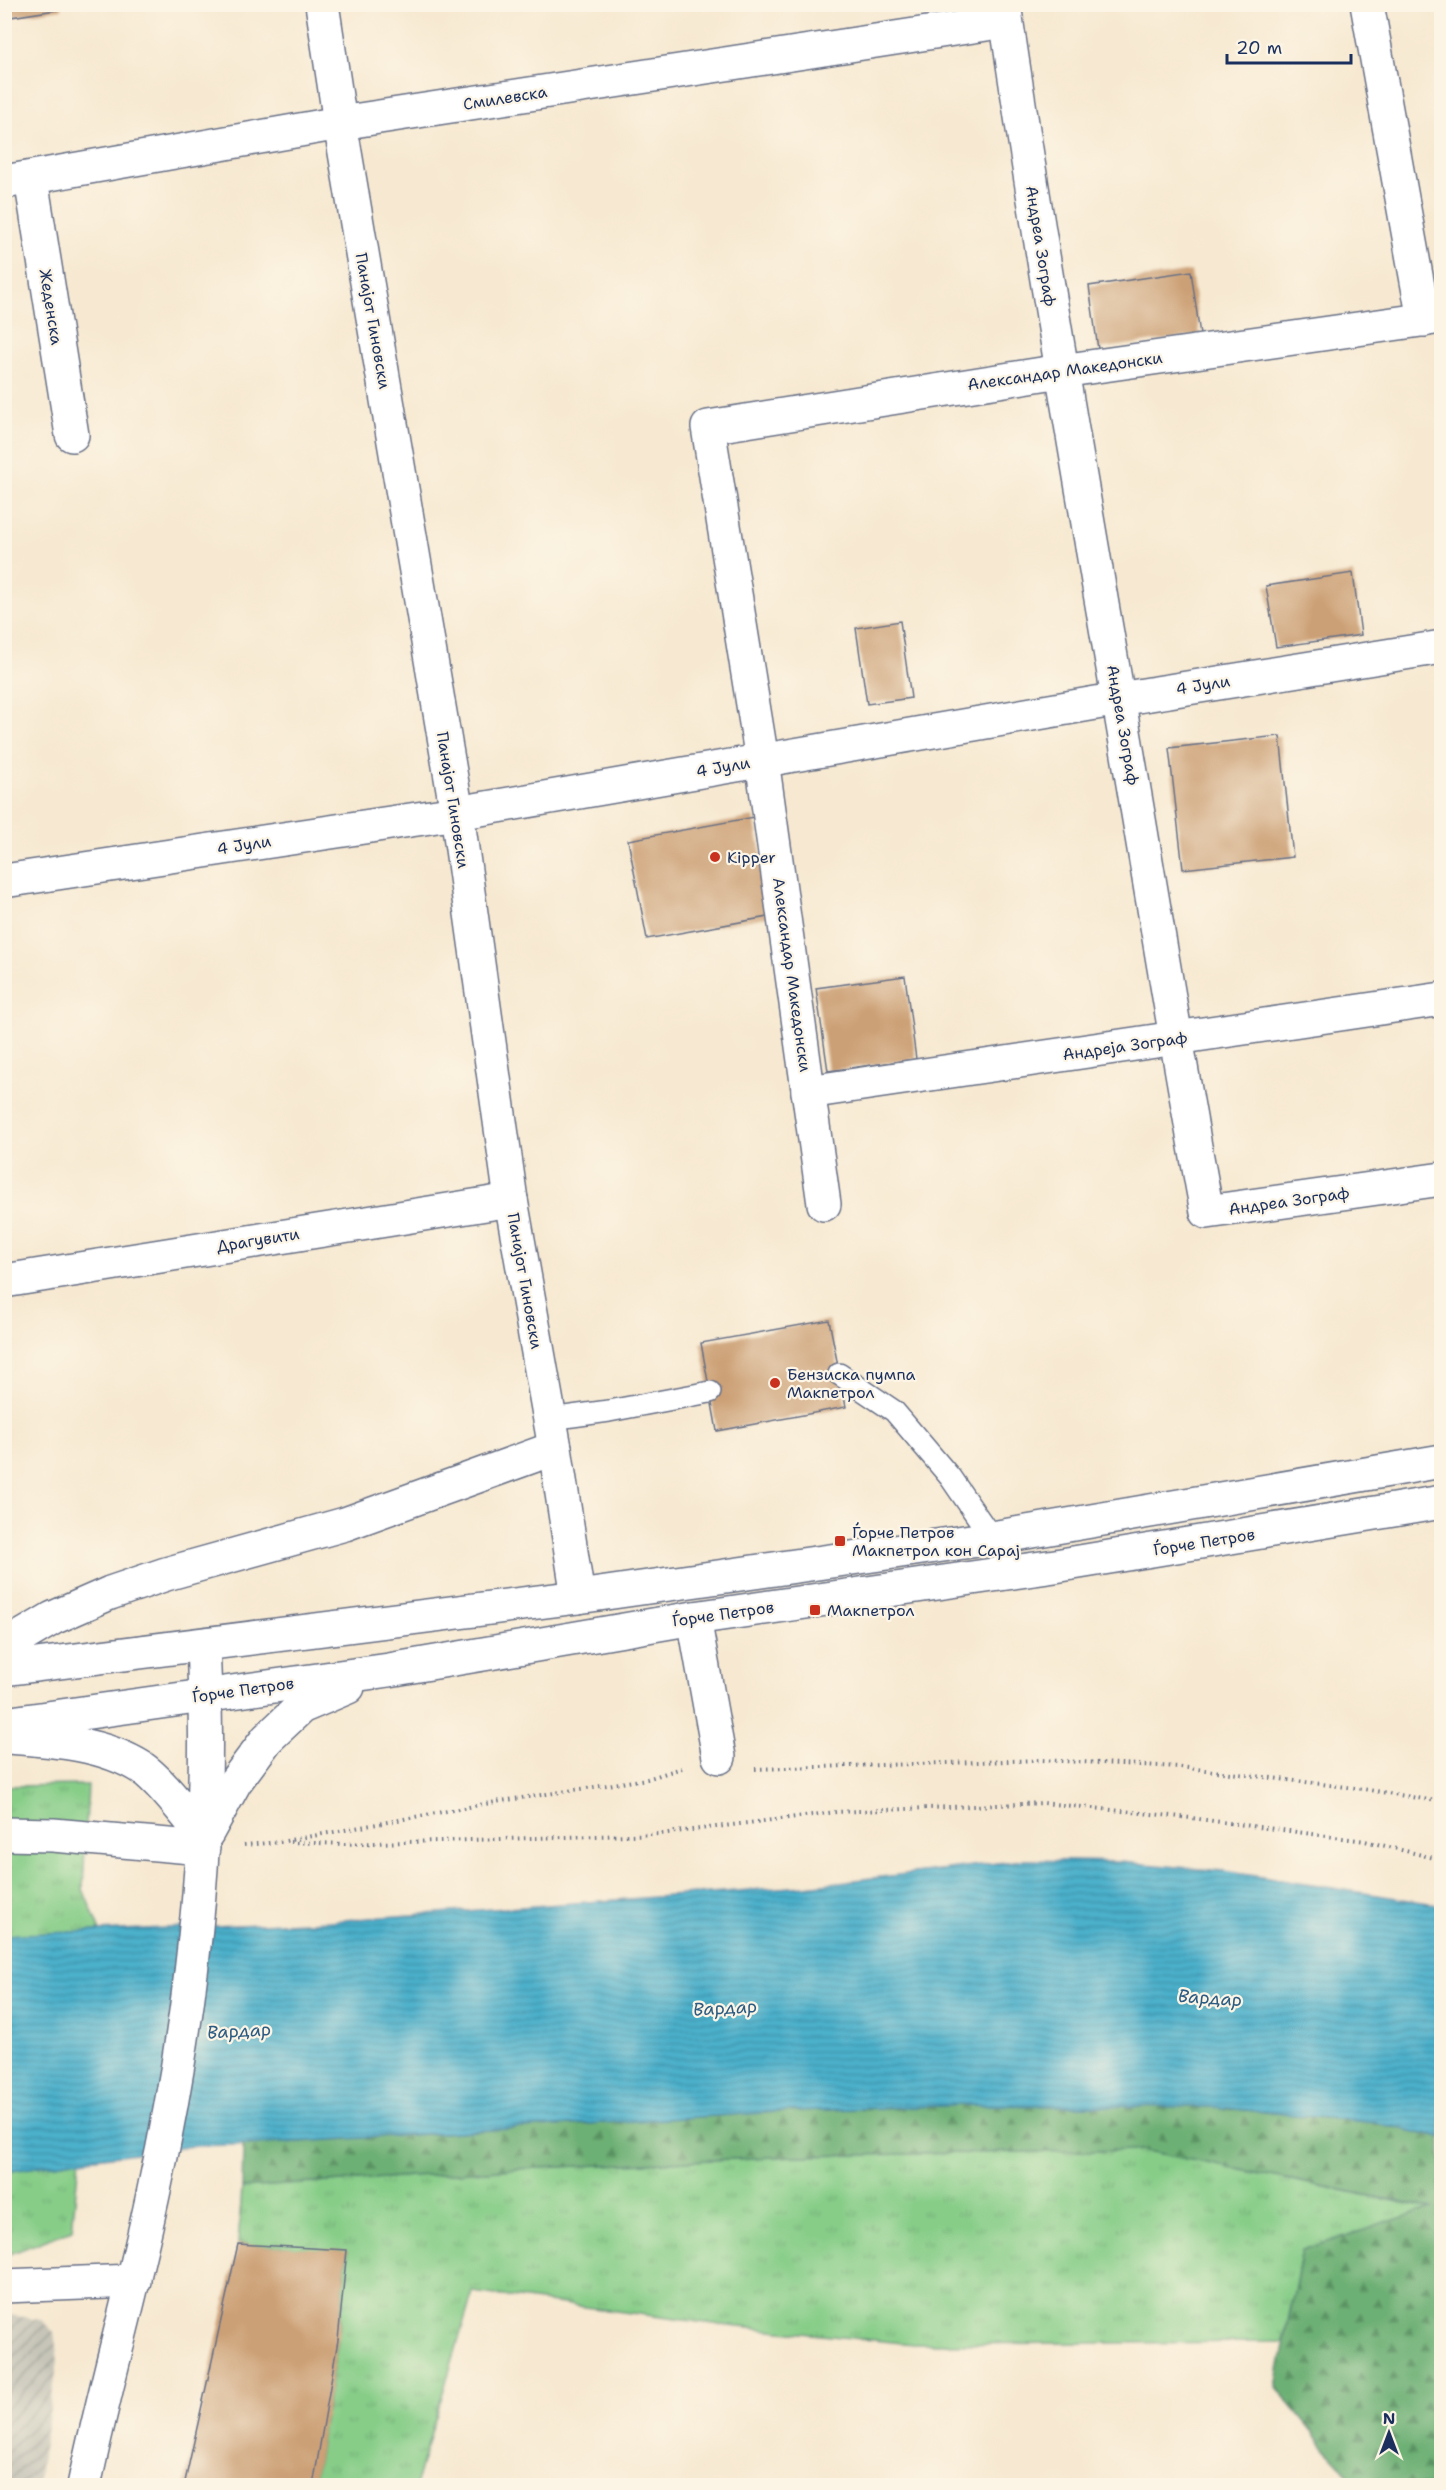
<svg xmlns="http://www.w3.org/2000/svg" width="1446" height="2490" font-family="'Shantell Sans',sans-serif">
	<defs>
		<pattern id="industrial-furrows" width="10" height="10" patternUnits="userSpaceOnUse" patternTransform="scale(1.5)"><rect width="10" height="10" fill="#c6c5b8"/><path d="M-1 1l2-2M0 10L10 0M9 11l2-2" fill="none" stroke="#a0a099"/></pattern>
		<pattern id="grass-tufts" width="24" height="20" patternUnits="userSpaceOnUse" patternTransform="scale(1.5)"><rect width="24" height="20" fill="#87cd88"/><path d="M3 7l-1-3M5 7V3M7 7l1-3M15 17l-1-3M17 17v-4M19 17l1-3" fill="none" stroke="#74b078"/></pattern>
		<pattern id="forest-firs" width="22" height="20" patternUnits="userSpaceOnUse" patternTransform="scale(1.5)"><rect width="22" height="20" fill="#6db074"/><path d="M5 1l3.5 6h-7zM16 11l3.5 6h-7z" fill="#599062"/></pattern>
		<pattern id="water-rules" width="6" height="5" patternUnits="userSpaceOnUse" patternTransform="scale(1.5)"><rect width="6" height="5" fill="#4bb0cb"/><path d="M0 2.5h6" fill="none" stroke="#3e90a8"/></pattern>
	</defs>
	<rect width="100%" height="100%" fill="#fcf5e5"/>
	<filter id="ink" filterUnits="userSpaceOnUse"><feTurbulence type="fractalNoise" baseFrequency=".0167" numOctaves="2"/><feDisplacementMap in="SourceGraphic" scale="12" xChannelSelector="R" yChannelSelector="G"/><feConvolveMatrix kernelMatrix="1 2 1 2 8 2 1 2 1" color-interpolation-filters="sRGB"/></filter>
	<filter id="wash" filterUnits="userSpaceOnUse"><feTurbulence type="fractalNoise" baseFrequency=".008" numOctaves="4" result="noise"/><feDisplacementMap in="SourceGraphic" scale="24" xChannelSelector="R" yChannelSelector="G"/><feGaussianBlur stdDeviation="1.35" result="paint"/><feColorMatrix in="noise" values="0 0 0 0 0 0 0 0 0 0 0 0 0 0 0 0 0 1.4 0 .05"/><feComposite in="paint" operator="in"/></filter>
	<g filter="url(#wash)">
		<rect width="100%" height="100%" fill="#f7e9d1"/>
		<path fill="url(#industrial-furrows)" d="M4 2314 41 2320 54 2332 58 2361 37 2485H5Z"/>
		<g fill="url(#grass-tufts)" stroke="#517e73" stroke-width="1.5">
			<path d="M88 1785 83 1889 100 1931 5 1935V1786Z"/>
			<path d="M1142 2150 1433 2209 1302 2250 1284 2342 913 2344 729 2326 473 2292 415 2486 313 2485 338 2340 347 2251 238 2244 242 2188 513 2169 795 2156Z"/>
			<path d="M79 2160 72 2230 5 2256V2172Z"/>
		</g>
		<path fill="url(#forest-firs)" stroke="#447069" stroke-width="1.5" d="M968 2105 1216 2107 1377 2123 1441 2138V2485H1356L1276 2387 1302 2250 1432 2208 1142 2150 795 2156 513 2169 242 2188 243 2145 792 2111Z"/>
		<path fill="url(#water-rules)" stroke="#337094" stroke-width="1.5" d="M1023 1860 1121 1862 1223 1871 1441 1905V2138L1377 2123 1216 2107 968 2105 792 2111 266 2144 192 2146 79 2160 5 2172V1935L330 1921 806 1886Z"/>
		<g id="blocks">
			<g fill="#cca076">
				<path d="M4 4H62V9L4 18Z"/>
				<path d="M1191 271 1200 335 1098 349 1089 286Z"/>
				<path d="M1353 573 1361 635 1276 647 1266 586Z"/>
				<path d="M900 621 911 698 867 704 856 628Z"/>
				<path d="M1280 736 1293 857 1183 869 1169 748Z"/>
				<path d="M754 817 773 916 647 939 628 840Z"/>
				<path d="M905 976 916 1059 828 1071 816 988Z"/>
				<path d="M829 1320 846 1407 717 1431 701 1343Z"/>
				<path d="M238 2244 347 2250 338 2340 313 2486H184Z"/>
			</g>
		</g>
	</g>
	<g filter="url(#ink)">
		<use href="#blocks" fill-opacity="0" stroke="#687086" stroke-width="1.5"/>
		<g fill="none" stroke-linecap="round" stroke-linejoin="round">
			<defs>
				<g id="lane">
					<path d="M839 1374 894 1411 950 1477 992 1538"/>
					<path d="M550 1419 609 1411 710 1392"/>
				</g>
				<g id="street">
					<path d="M1004 4C1038 236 1078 466 1118 697 1148 868 1175 1041 1207 1212L1442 1179"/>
					<path d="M1367 4 1424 320"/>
					<path d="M31 179 72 435"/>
					<path d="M4 182 340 123 1006 21"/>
					<path d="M4 881 457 813"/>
					<path d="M808 1092 1442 999"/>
					<path d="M824 1204 762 760 708 427 1061 371 1442 317"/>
					<path d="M4 1281 511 1200"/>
					<path d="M694 1618 719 1757"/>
					<path d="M4 1834 53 1835 203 1848"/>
					<path d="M4 2286 134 2281"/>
				</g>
				<g id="secondary">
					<path d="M322 4 340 123 457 813 511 1200 555 1448 578 1597"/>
					<path d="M457 813 1119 699 1442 647"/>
					<path d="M4 1647 53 1618 110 1593 166 1574 345 1524 555 1448"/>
					<path d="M4 1669 578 1597 992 1538 1442 1461"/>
					<path d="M4 1724 389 1670 694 1618 1055 1566 1442 1502"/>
					<path d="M8 1737C52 1740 103 1743 142 1768 161 1781 189 1818 204 1837"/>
					<path d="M207 1833 235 1782 267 1739 301 1707 348 1687"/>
					<path d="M84 2486C105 2386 133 2289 154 2190 193 2011 213 1828 203 1645"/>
				</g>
			</defs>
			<use href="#lane" stroke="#687086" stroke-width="24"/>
			<use href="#street" stroke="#687086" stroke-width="36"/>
			<use href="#secondary" stroke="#687086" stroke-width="36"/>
			<g stroke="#687086" stroke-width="4" stroke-dasharray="1.5 4.5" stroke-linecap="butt">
				<path d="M755 1769 1041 1760 1180 1767 1363 1789 1442 1802"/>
				<path d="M290 1842 344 1844 660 1834 836 1812 1043 1803 1191 1818 1365 1841 1442 1860"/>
				<path d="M244 1845 280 1842 501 1801 647 1779 682 1768"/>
			</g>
			<use href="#lane" stroke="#fff" stroke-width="21"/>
			<use href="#street" stroke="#fff" stroke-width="33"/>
			<use href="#secondary" stroke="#fff" stroke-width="33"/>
		</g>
	</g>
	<g fill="#c8321e" stroke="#fcf5e5" stroke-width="2">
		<circle cx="715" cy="857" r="6"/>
		<circle cx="775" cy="1383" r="6"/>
		<rect x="834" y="1535" width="12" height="12" rx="3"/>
		<rect x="809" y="1604" width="12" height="12" rx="3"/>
	</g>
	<g text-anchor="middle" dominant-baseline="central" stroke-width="4.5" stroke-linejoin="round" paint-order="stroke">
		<g font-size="16" fill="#1b2f5e" stroke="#fcf5e5">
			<text transform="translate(505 98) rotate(-9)">Смилевска</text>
			<text transform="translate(1041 246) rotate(81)">Андреа Зограф</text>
			<text transform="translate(51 307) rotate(81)">Жеденска</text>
			<text transform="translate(373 321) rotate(80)">Панајот Гиновски</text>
			<text transform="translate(1065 371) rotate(-8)">Александар Македонски</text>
			<text transform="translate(1203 685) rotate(-9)">4 Јули</text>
			<text transform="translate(1123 725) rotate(80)">Андреа Зограф</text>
			<text transform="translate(723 767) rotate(-10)">4 Јули</text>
			<text transform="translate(453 800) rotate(81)">Панајот Гиновски</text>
			<text transform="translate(244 845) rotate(-9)">4 Јули</text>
			<text transform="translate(792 975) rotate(82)">Αлександар Македонски</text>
			<text transform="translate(1125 1046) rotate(-8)">Андреја Зограф</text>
			<text transform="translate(1289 1201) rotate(-8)">Андреа Зограф</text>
			<text transform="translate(258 1240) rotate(-9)">Драгувити</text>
			<text transform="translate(525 1281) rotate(80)">Панајот Гиновски</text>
			<text transform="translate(1204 1542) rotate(-9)">Ѓорче Петров</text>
			<text transform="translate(723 1614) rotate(-8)">Ѓорче Петров</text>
			<text transform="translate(243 1690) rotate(-8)">Ѓорче Петров</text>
		</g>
		<g font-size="16" fill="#1b2f5e" stroke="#fcf5e5" text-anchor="start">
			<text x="727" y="857">Kipper</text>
			<text x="787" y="1374">Бензиска пумпа<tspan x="787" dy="18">Макпетрол</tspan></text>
			<text x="852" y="1532">Ѓорче Петров<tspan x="852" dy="18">Макпетрол кон Сарај</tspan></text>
			<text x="827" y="1610">Макпетрол</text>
		</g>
		<g font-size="18" font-style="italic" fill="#2c5c84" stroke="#fcf5e5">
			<text transform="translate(1210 1998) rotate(4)">Вардар</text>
			<text transform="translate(725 2008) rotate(-3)">Вардар</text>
			<text transform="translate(239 2031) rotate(-3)">Вардар</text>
		</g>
	</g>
	<rect width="1446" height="2490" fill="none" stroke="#fcf5e5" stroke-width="24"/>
	<g transform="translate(1389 2433)" stroke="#fcf5e5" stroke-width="4.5" paint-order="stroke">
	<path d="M0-4.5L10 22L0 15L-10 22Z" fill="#1b2f5e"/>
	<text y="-9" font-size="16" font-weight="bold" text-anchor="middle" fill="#1b2f5e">N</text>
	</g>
	<path d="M1227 54v9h124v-9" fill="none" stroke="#1b2f5e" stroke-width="3"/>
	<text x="1236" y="54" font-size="18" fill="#1b2f5e" stroke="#fcf5e5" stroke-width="4.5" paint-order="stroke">20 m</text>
</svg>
